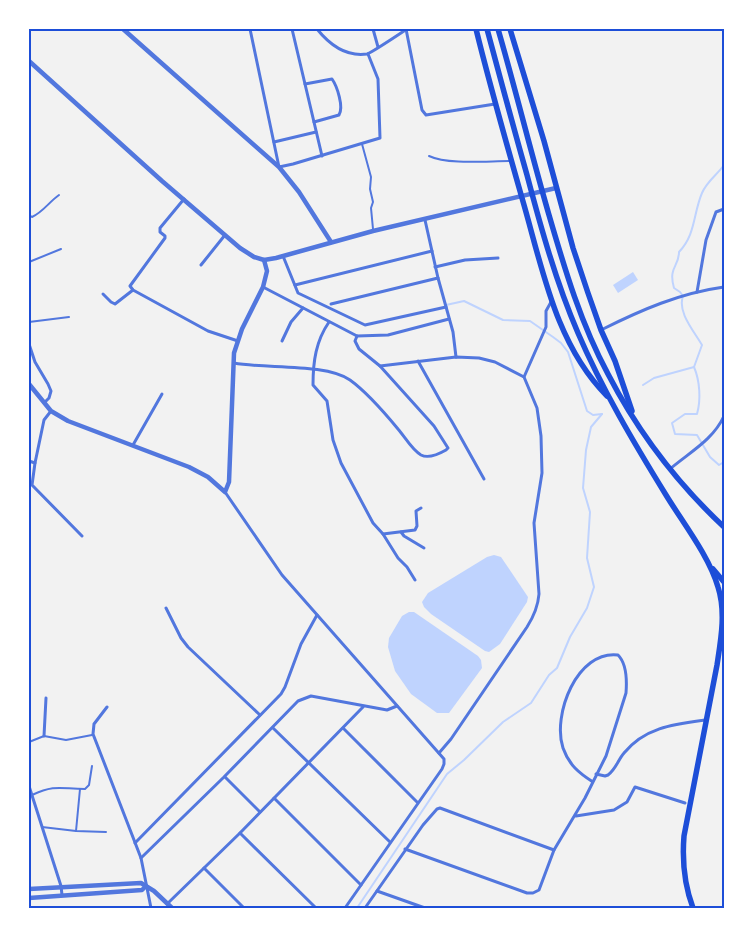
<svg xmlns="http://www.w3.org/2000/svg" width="753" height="937" font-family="Barlow,sans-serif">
	<rect width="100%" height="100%" fill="#f2f2f2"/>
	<g fill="#bfd3fe">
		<path d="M633 272 638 280 618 293 613 285Z"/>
		<path d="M494 555 501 557 528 597 527 602 500 644 489 652 485 651 431 614 424 607 422 602 428 593 487 557Z"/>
		<path d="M409 612H414L478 656 481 660 482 668 449 713H437L411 694 395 671 388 647 389 638 402 616Z"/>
	</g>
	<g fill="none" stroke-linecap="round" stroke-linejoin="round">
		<g stroke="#bfd3fe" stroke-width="2">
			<path d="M446 305 464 301 503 320 530 321 553 337 561 343 568 352 587 411 593 415 602 414"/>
			<path d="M694 367 702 345C694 331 677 312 683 296L680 292 674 288C668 267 679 267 679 252 696 234 693 214 702 193 707 181 717 175 724 165"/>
			<path d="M694 367C700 381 701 400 697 414H685L672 423 675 434 697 435 710 457 719 465 724 462"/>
			<path d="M643 385 654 378 694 367"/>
			<path d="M357 908 447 774 464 760 503 722 531 703 549 675 557 668 570 637 587 608 594 587 587 558 590 512 583 488 586 450 591 427 602 414"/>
		</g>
		<g stroke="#5277de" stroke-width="2">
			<path d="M362 144 371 177 370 189 373 202 371 208 373 229"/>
			<path d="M429 156C448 165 487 161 509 161"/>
			<path d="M29 215 32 217C43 212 49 202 59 195"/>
			<path d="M29 262 61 249"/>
			<path d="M29 322 69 317"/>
			<path d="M29 742 44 736 66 740 92 735"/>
			<path d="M32 795C56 784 61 789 85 789L89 785 92 766"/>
			<path d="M42 827 76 831 106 832"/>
			<path d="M76 831 80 789"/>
		</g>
		<g stroke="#5277de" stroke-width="3">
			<path d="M250 29 279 167 293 164 380 138 378 79 368 54"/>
			<path d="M292 29 322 156"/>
			<path d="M317 29C329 44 346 57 367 54 371 53 401 33 407 29"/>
			<path d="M373 29 378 47"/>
			<path d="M406 29 422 110 426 115 495 104"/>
			<path d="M305 84 332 79C337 86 344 107 339 115L314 122"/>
			<path d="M274 142 316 132"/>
			<path d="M184 199 160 228V232L165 236V238L130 286 133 290 208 331 238 341"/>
			<path d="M425 220 438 278 453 332 456 357"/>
			<path d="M283 256 298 293 365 325 446 307"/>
			<path d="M201 265 225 235"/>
			<path d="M435 267 465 260 498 258"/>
			<path d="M295 285 432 251"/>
			<path d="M263 287 357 336 388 335 449 319"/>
			<path d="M697 292 706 240 716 212 724 209"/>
			<path d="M103 294 111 302 115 304 133 290"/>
			<path d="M331 304 438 278"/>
			<path d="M329 322C316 341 313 361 313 385L327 401 333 440 341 463 373 523 383 534 398 558 407 567 415 580"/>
			<path d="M601 330C641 310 680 293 724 287"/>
			<path d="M282 341 291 322 303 308"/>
			<path d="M29 344 35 362 48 384 51 391 49 398 44 403"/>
			<path d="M418 361 484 479"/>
			<path d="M234 363C265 369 326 363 350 380 368 393 384 412 398 429 405 437 412 450 421 455 429 459 439 454 446 450L448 448 434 426 380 366 359 349 355 341 357 336"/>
			<path d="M380 366 456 357 479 358 495 362 524 377 537 408 541 436 542 473 534 523 539 594C538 607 534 616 527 627L451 739 439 753"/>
			<path d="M524 377 546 327V311L551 302"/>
			<path d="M51 411 44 420 35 463 32 485 82 536"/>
			<path d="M133 445 162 394"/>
			<path d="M29 461 35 463"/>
			<path d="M670 469C690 452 713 440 724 416"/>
			<path d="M225 492 282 575 444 759V764L442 769 345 908"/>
			<path d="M401 532 404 536 424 548"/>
			<path d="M383 534 415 530 417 526 416 511 421 508"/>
			<path d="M166 608 181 638 188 647 260 715"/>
			<path d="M107 707 94 724 93 734 141 858 151 908"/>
			<path d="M273 728 390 842"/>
			<path d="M343 728 417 802"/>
			<path d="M44 736 46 698"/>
			<path d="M596 774 605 776 608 775C616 769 618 760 624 753 645 727 675 724 705 720"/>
			<path d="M225 777 260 812"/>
			<path d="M29 786 61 886 62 895"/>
			<path d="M274 798 361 885"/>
			<path d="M576 816 614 810 627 802 635 787 685 803"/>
			<path d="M240 833 316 908"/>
			<path d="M135 843 281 694 285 687 301 644 317 615"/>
			<path d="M405 849 527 893H533L539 890 554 850 585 798 606 756 626 693C627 680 627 664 618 655 577 650 552 715 563 748 569 765 579 773 593 782"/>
			<path d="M141 858 224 777 298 701 311 696 387 710 397 706"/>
			<path d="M204 868 244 908"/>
			<path d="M377 891 425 908"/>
			<path d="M167 904 240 833 363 707"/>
			<path d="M365 908 423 825 437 809 440 808 554 850"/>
		</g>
		<g stroke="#5277de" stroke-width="4.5">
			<path d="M123 29 279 167 299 192 331 242"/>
			<path d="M29 61 162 181 240 248 254 257 264 260 276 258 373 231 556 188"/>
			<path d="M29 384 51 411 68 421 189 467 208 477 225 492 229 482 234 353 242 329 263 287 267 271 264 260"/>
			<path d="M29 889 141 883 154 891 172 908"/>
			<path d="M29 898 142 890 146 886"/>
		</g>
		<g stroke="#1d4ed8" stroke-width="5.5">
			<path d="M476 29C490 86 506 142 522 198 542 266 555 344 607 396"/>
			<path d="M487 29C500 77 513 126 527 175 541 228 556 282 578 333 602 389 634 443 666 495 683 523 709 556 718 587 726 612 721 639 717 665L684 836C682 861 684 884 693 908"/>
			<path d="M498 29C516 91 531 153 549 215 565 270 581 324 608 374 638 432 677 483 724 527"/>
			<path d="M510 29 544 141 573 248 588 293 601 330 615 361 632 411"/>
			<path d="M713 569 724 582"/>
		</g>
	</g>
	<rect width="753" height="937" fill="none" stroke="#ffffff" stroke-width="60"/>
	<rect x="30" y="30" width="693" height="877" fill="none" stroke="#1d4ed8" stroke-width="2"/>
</svg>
